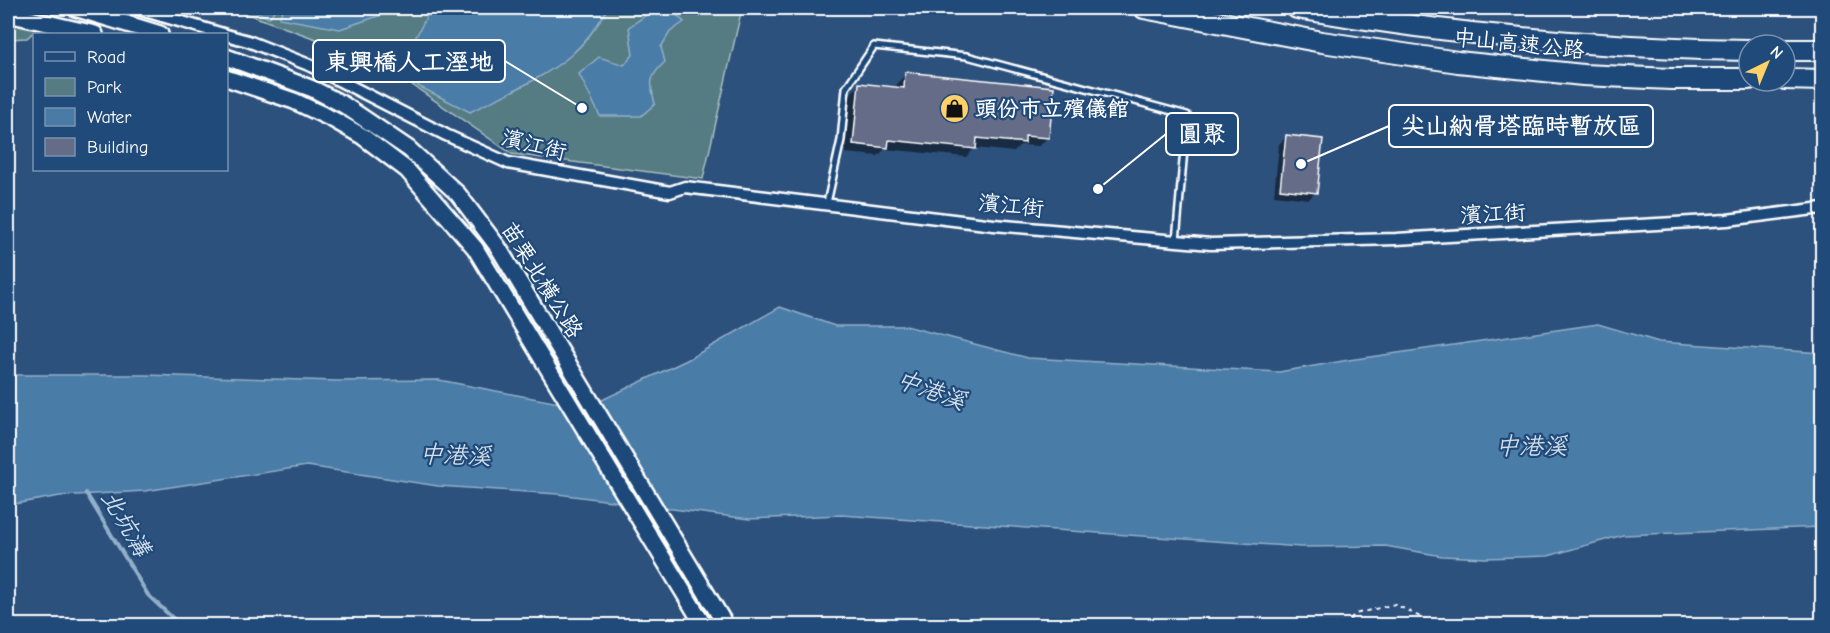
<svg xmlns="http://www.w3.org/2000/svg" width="1830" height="633" font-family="'Comic Neue','LXGW WenKai TC',sans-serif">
	<rect width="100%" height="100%" fill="#2d517d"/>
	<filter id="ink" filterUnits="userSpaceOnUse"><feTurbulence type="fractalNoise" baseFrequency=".0167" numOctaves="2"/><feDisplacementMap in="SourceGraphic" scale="12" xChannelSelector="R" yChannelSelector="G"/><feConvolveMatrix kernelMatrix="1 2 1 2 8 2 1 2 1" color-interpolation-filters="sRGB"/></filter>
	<g filter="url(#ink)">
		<g fill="#557c82" stroke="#aabec0" stroke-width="1.5">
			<path d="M231 8H742L703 179 512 154 379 62Z"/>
			<path d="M8 20 37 29 27 38 8 39Z"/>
		</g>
		<g fill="#4a7ba7" stroke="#92b0ca" stroke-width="1.5">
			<path d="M249 8H276L269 18Z"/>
			<path d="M284 8H391L387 13 340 29 279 18Z"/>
			<path d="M431 8H608C598 25 586 42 571 55 545 78 501 96 470 112L418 86 407 54Z"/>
			<path d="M649 8H669L684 22 670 32 661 47 665 62C648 77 650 84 655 104L641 116H600L579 74 599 57 624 65 633 55 629 27 649 13Z"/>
			<path d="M780 307 835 326H906L1028 358 1279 372 1349 360 1598 324 1659 342 1822 353V527L1623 535 1548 556 1485 558 1442 556 1385 546 1301 547 841 515 749 519 558 494 438 486 307 466 145 491 60 496 8 505V375H145L337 381 439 380 585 408 687 360Z"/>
		</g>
		<g fill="#0007">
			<path d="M906 74 1048 137 1039 146 1021 145 1014 152 975 148 966 157 885 149 878 156 845 153 850 94 859 85 896 88 897 83Z"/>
			<path d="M1286 137 1316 192 1309 199 1274 195 1279 144Z"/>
		</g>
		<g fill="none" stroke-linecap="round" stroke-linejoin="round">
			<path stroke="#92b0ca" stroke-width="4" d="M86 493 148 595 181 626"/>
		</g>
		<g fill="#656c88" stroke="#fff" stroke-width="1.5">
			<path d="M905 72 1054 87 1049 138 1025 136V143L977 138 976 149 889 140 888 148 853 144 859 83 904 88Z"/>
			<path d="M1286 135 1323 139 1317 193 1280 189Z"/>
		</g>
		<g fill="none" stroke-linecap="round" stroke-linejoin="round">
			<defs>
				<path id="service" d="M827 203 841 140 846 88 874 46 967 56 1187 115 1176 241"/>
				<g id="minor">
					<path d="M135 8 223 34"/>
					<path d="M226 35 248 41 309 65 446 135 508 163 670 192 685 187 994 225 1211 244 1396 239 1727 220 1822 208"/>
				</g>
				<g id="secondary">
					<path d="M75 8 160 34"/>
					<path d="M8 14 95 34"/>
					<path d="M226 57 313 89 344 105 409 149 458 194 498 247 726 626"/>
					<path d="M226 78 294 101 334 120 362 136 407 170 475 248 704 626"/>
				</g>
				<g id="motorway">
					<path d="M1144 8 1322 42 1458 62 1583 75 1671 79H1749"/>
					<path d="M1297 8C1446 34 1597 48 1749 50"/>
					<path d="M1785 50H1822"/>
					<path d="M1785 79 1822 80"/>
				</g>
			</defs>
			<use href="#service" stroke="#fff" stroke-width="10"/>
			<use href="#minor" stroke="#fff" stroke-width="15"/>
			<use href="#secondary" stroke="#fff" stroke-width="20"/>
			<use href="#motorway" stroke="#fff" stroke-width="24"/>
			<g stroke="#fff" stroke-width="2" stroke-dasharray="4.5 4.5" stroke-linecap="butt">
				<path d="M1041 626 1063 622 1113 624 1115 626"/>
				<path d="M1344 626 1355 614 1395 604 1437 626"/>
				<path d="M1822 626V625"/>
			</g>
			<use href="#service" stroke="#1f4a7a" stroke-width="5"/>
			<use href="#minor" stroke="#1f4a7a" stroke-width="10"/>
			<use href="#secondary" stroke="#1f4a7a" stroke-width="15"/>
			<use href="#motorway" stroke="#1f4a7a" stroke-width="20"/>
		</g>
	</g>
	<defs>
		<symbol id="shop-disc" viewBox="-11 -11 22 22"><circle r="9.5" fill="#ffd166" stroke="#1f4a7a"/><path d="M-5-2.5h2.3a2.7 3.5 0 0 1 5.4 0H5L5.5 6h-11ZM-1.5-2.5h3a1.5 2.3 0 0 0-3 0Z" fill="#111"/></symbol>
	</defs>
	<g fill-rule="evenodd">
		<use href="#shop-disc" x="938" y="92" width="33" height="33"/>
	</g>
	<g text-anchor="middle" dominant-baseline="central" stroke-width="4.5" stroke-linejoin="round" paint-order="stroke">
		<g font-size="22" fill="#fff" stroke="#1f4a7a">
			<text transform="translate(1519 44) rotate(6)">中山高速公路</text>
			<text transform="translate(534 145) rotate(14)">濱江街</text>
			<text transform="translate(1011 206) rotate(6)">濱江街</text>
			<text transform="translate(1493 214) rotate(-3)">濱江街</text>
			<text transform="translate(542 280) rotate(58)">苗栗北橫公路</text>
		</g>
		<g font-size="22" font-weight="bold" fill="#fff" stroke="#1f4a7a" text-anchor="start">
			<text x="975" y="109">頭份市立殯儀館</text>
		</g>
		<g font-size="24" font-style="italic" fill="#d2dee9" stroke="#1f4a7a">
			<text transform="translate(931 390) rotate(20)">中港溪</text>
			<text x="1531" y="446">中港溪</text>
			<text transform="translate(455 455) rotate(2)">中港溪</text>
			<text transform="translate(126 523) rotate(59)">北坑溝</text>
		</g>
	</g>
	<path fill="none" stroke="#fff" stroke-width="2" d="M582 108L505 61M1301 164L1389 126M1098 189L1166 134"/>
	<g fill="#fff" stroke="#1f4a7a" stroke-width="2">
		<circle cx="582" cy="108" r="6"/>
		<circle cx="1301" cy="164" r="6"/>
		<circle cx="1098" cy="189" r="6"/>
	</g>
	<g fill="#1f4a7a" stroke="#fff" stroke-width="2">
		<rect x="313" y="40" width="192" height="42" rx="6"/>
		<rect x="1389" y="105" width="264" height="42" rx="6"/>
		<rect x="1166" y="113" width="72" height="42" rx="6"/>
	</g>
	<g font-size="24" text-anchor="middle" font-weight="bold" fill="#fff">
		<text x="409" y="70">東興橋人工溼地</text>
		<text x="1521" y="134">尖山納骨塔臨時暫放區</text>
		<text x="1202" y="142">圓聚</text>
	</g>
	<rect width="1830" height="633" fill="none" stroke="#1f4a7a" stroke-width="30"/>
	<rect x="15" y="15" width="1800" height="603" fill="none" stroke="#fff" stroke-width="2" filter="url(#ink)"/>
	<rect x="33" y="33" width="195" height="138" fill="#1f4a7a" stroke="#7992af" stroke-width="1.5"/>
	<rect x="45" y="52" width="30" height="9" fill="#1f4a7a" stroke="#7992af" stroke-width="1.5"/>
	<text x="87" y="63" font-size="18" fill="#ffffff">Road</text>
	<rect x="45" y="78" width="30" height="18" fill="#557c82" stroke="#7992af" stroke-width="1.5"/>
	<text x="87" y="93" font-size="18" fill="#ffffff">Park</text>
	<rect x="45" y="108" width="30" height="18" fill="#4a7ba7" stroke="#7992af" stroke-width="1.5"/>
	<text x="87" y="123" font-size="18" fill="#ffffff">Water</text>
	<rect x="45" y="138" width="30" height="18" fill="#656c88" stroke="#7992af" stroke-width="1.5"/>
	<text x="87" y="153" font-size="18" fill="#ffffff">Building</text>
	<g transform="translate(1767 63) rotate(43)"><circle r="28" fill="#1f4a7a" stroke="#7992af" stroke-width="1.5"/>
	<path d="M0-4.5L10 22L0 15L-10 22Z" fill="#ffd166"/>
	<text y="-9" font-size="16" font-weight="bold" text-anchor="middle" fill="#ffffff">N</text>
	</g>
</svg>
